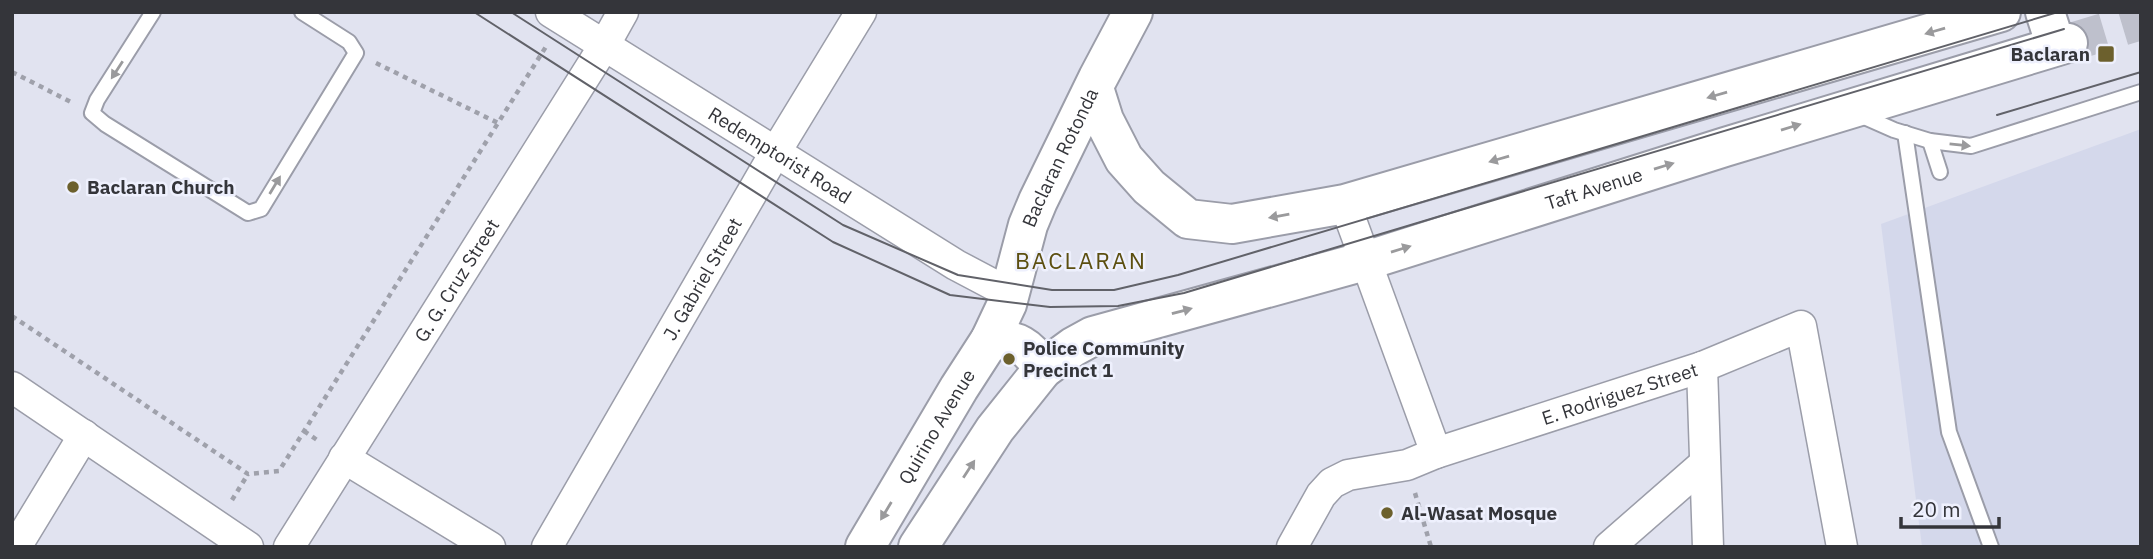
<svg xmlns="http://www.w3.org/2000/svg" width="2153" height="559" font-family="'IBM Plex Sans',sans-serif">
	<rect width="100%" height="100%" fill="#e1e3f0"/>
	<path fill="#d4d8eb" d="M2141 129V547H1922L1881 224Z"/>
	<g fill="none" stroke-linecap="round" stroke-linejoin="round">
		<path stroke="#bec0cc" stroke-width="38" stroke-dasharray="38 19" stroke-linecap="butt" d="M2068 43 2141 21"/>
		<defs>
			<g id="lane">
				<path d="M153 12 97 100 92 113 105 124 248 213 261 209 356 53 349 42 302 12"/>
				<path d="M1860 115 1894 130 1930 141 1971 146 2141 92"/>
				<path d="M1905 133 1949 432 1991 547"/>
				<path d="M1930 141 1940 172"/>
			</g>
			<g id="street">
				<path id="s1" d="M551 12 956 265 1009 293"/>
				<path d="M1345 204 1436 453"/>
				<path d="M1702 367 1708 547"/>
				<path d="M12 387 248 547"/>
				<path d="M344 458 490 547"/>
				<path d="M16 547 84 435"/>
				<path id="s2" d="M289 547 604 46 623 12"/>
				<path id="s3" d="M547 547 775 153 861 12"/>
				<path id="s4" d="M1292 547 1321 495 1332 483 1348 475 1407 465 1436 453 1702 367 1801 326 1842 547"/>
				<path d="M1609 547 1704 464"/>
			</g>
			<g id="secondary">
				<path d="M2045 12 2056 46"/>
				<path d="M1094 88 1104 120 1124 159 1149 187 1188 219 1232 224 1345 204 2001 12"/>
				<path d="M990 340C1017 339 1029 346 1043 369"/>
				<path id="s5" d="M865 547 959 388 990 340 1007 304 1028 225 1038 201 1098 78 1133 12"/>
				<path id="s6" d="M918 547 995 429 1043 369 1073 347 1093 336 1365 261 1725 147 2068 43"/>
			</g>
		</defs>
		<use href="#lane" stroke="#9b9da9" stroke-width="18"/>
		<use href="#street" stroke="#9b9da9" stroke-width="33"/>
		<use href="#secondary" stroke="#9b9da9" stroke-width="42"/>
		<g stroke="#9fa1ab" stroke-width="4.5" stroke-dasharray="5 5" stroke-linecap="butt">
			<path d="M376 63 498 123 547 45"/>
			<path d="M12 72 71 102"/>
			<path d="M12 316 248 474 279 471 498 123"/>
			<path d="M304 431 320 442"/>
			<path d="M1415 493 1431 547"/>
			<path d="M232 500 248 474"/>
		</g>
		<use href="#lane" stroke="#fff" stroke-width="14"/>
		<use href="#street" stroke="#fff" stroke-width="30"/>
		<use href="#secondary" stroke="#fff" stroke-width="38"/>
		<g stroke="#616269" stroke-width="2">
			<path d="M474 12 833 242 950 295 1050 307 1118 306 1184 293 2064 29"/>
			<path d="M511 12 843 225 958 275 1052 290H1114L1178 275 2058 12"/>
			<path d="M1997 115 2141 72"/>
		</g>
	</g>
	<defs><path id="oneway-solid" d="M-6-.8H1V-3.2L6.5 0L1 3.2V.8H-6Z" transform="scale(1.75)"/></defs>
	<g fill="#9a9a9c">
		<use href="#oneway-solid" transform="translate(1935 31) rotate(164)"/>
		<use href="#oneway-solid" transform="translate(117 70) rotate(123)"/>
		<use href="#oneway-solid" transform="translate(1717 95) rotate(164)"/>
		<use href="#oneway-solid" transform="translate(1791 127) rotate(-17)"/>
		<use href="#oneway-solid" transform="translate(1960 145) rotate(6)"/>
		<use href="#oneway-solid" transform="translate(1499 159) rotate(164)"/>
		<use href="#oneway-solid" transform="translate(1664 166) rotate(-17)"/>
		<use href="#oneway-solid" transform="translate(275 185) rotate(-59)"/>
		<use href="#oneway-solid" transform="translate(1279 216) rotate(170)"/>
		<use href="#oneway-solid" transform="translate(1401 249) rotate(-17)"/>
		<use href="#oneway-solid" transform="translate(1182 311) rotate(-15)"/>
		<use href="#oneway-solid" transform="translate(969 469) rotate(-57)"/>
		<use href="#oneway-solid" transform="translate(886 511) rotate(121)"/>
	</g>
	<g fill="#6c602d" stroke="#eef0fd" stroke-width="2.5">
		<rect x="2097" y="45" width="18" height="18" rx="3.5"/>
		<circle cx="73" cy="187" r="7"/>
		<circle cx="1009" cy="359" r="7"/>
		<circle cx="1387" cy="513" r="7"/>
	</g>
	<g text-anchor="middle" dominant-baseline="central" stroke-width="5" stroke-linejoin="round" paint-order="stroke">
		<g font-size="19" font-weight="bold" fill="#34353a" stroke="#eef0fd" text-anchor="start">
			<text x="2090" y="54" text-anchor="end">Baclaran</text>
			<text x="87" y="187">Baclaran Church</text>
			<text x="1023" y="348">Police Community<tspan x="1023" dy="22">Precinct 1</tspan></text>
			<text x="1401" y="513">Al-Wasat Mosque</text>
		</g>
		<g font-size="19" fill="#34353a" stroke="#eef0fd">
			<text stroke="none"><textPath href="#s1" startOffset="270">Redemptorist Road</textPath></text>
			<text stroke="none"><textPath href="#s5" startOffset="438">Baclaran Rotonda</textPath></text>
			<text stroke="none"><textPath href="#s6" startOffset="800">Taft Avenue</textPath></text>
			<text stroke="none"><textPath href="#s3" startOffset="310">J. Gabriel Street</textPath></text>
			<text stroke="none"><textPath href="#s2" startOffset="315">G. G. Cruz Street</textPath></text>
			<text stroke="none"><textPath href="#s4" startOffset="378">E. Rodriguez Street</textPath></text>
			<text stroke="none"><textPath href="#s5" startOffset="140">Quirino Avenue</textPath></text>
		</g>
		<g font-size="23" letter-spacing="2" fill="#5c4f10" stroke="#eef0fd">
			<text x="1081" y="260">BACLARAN</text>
		</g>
	</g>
	<rect width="2153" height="559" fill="none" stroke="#34353a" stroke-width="28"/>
	<path d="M1901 517v10h98v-10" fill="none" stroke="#34353a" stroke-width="3.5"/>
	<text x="1912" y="517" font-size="21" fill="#34353a" stroke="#eef0fd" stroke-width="5" paint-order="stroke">20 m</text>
</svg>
